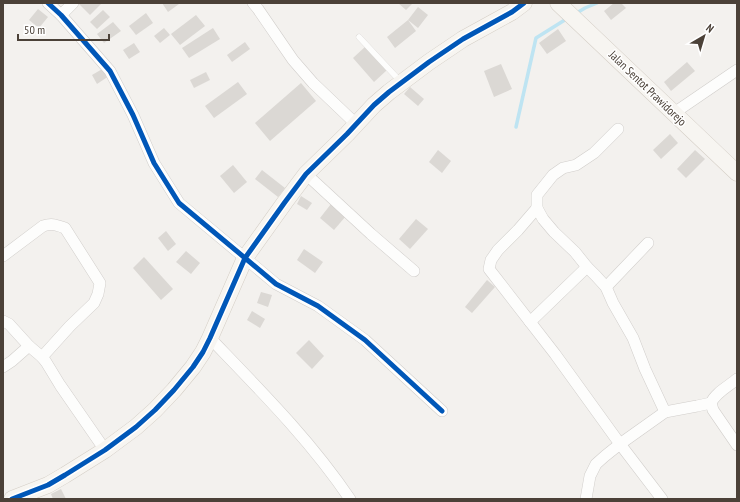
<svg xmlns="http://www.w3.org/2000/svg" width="740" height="502" font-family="'PT Sans Narrow',sans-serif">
	<rect width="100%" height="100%" fill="#f3f1ee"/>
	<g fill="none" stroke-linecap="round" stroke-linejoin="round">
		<g stroke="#bee4f2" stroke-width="3.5">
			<path d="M575 14 585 8 597 3"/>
			<path d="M516 127 536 38 568 18"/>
		</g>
	</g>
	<g fill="#dbd8d4">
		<path d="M80 3H102L90 15 79 4Z"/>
		<path d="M162 3H178L179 4 168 12Z"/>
		<path d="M398 3H413L406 10Z"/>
		<path d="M614 3H621L626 8 611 20 604 11Z"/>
		<path d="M418 7 428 15 418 28 408 20 416 31 395 48 387 37 408 20Z"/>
		<path d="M38 9 48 17 39 28 29 20Z"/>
		<path d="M103 10 110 17 97 29 90 22Z"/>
		<path d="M146 13 153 23 136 35 129 26Z"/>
		<path d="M196 15 205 26 180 45 171 34Z"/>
		<path d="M113 22 121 31 104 43 97 34Z"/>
		<path d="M164 28 170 35 160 43 154 36Z"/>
		<path d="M213 28 220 39 189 58 182 48Z"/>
		<path d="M558 29 566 41 547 54 539 43Z"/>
		<path d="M245 42 250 49 232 62 227 55Z"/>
		<path d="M134 43 140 52 129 59 123 50Z"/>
		<path d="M366 46 387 70 374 82 353 58Z"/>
		<path d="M687 62 695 71 671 91 664 82Z"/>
		<path d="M501 64 512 89 494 97 484 71Z"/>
		<path d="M104 68 109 76 97 84 92 75Z"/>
		<path d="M206 72 210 80 194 88 190 80Z"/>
		<path d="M238 82 247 94 214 118 205 106Z"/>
		<path d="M301 83 316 101 270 141 255 123Z"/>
		<path d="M410 87 424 99 418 106 404 94Z"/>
		<path d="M670 134 678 143 661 159 653 150Z"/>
		<path d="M438 150 451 161 442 173 429 162Z"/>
		<path d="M695 150 705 159 686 178 677 169Z"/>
		<path d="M233 165 247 182 234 193 220 176Z"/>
		<path d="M262 170 285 188 278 197 255 179Z"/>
		<path d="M301 196 312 203 307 210 297 204Z"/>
		<path d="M331 204 346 216 334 230 320 218Z"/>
		<path d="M416 219 428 229 410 249 399 239Z"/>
		<path d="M166 231 176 244 168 251 158 238Z"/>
		<path d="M304 249 323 262 315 273 297 260Z"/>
		<path d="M186 251 200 263 191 274 176 262Z"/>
		<path d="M144 257 173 289 161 300 133 268Z"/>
		<path d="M487 280 495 287 472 313 465 307Z"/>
		<path d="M261 292 272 295 268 307 257 303Z"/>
		<path d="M252 311 265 319 260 328 247 320Z"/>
		<path d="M309 340 324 356 312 369 296 353Z"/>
		<path d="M61 489 66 499H53L51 494Z"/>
	</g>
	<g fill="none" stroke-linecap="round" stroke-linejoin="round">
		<defs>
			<path id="lane" d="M359 37 401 82"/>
			<g id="street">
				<path d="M48 3 61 15 110 71 133 115 154 163 179 203 245 258 276 284 318 306 365 340 442 411"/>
				<path d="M253 3 258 9 293 60 313 83 356 124"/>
				<path d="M61 15 73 3"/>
				<path d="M674 113 737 70"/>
				<path d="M618 129 594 153 576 165 563 168 553 175 537 195V208L543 219 554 232 575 252 587 267 596 276 606 287 613 303 633 338 645 369 665 412"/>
				<path d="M306 174 371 234 414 271"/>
				<path d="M537 208 518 230 498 250 491 260 489 269 555 354 620 444 662 499"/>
				<path d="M3 256 43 226C52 223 56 225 65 228L100 283 98 294 94 303 70 326 42 357 46 362 60 385 105 450"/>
				<path d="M606 287 648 243"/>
				<path d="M3 321 9 324 29 346 42 357"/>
				<path d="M530 322 587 267"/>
				<path d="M210 338C260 390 310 440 350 499"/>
				<path d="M3 367 12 361 29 346"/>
				<path d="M737 379C729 386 715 393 711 403L713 410 737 445"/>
				<path d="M586 499 590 476 596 464 605 456 620 444 665 412 697 406 711 403"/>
			</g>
			<g id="secondary">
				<path d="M558 3 737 173"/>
				<path d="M12 499 48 485 65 475 105 450 136 427 155 410 174 390 193 367 203 352 210 338 245 258 285 202 306 174 347 134 374 105 389 92 429 62 463 39 512 12 524 3"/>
			</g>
		</defs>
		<use href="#lane" stroke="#d1cecb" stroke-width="6"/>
		<use href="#street" stroke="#d1cecb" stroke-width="12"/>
		<use href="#secondary" stroke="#d4cec6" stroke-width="17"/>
		<use href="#lane" stroke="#fdfdfc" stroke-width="5.5"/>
		<use href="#street" stroke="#fdfdfc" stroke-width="11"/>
		<use href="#secondary" stroke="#f7f5f1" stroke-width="16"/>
		<defs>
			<g id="cycleway">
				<path d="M48 3 61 15 110 71 133 115 154 163 179 203 245 258 276 284 318 306 365 340 442 411"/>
				<path d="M12 499 48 485 65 475 105 450 136 427 155 410 174 390 193 367 203 352 210 338 245 258 285 202 306 174 347 134 374 105 389 92 429 62 463 39 512 12 524 3"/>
			</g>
		</defs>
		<use href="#cycleway" stroke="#fff" stroke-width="8"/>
		<use href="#cycleway" stroke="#0057b8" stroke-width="5"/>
	</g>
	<g text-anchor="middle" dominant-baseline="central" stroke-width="3" stroke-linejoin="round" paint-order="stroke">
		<g font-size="12" fill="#4b4138" stroke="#fff">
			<text transform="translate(648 88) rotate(44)">Jalan Sentot Prawidorejo</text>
		</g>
	</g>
	<rect width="740" height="502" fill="none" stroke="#4b4138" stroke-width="8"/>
	<g transform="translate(704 36) rotate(38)" stroke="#ffffff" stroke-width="3" paint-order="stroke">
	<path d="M0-3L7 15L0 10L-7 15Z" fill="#4b4138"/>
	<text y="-6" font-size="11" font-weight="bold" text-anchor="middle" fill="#4b4138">N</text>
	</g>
	<path d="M18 34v6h91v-6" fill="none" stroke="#4b4138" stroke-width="2"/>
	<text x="24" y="34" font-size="12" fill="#4b4138" stroke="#ffffff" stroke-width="3" paint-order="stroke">50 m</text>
</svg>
